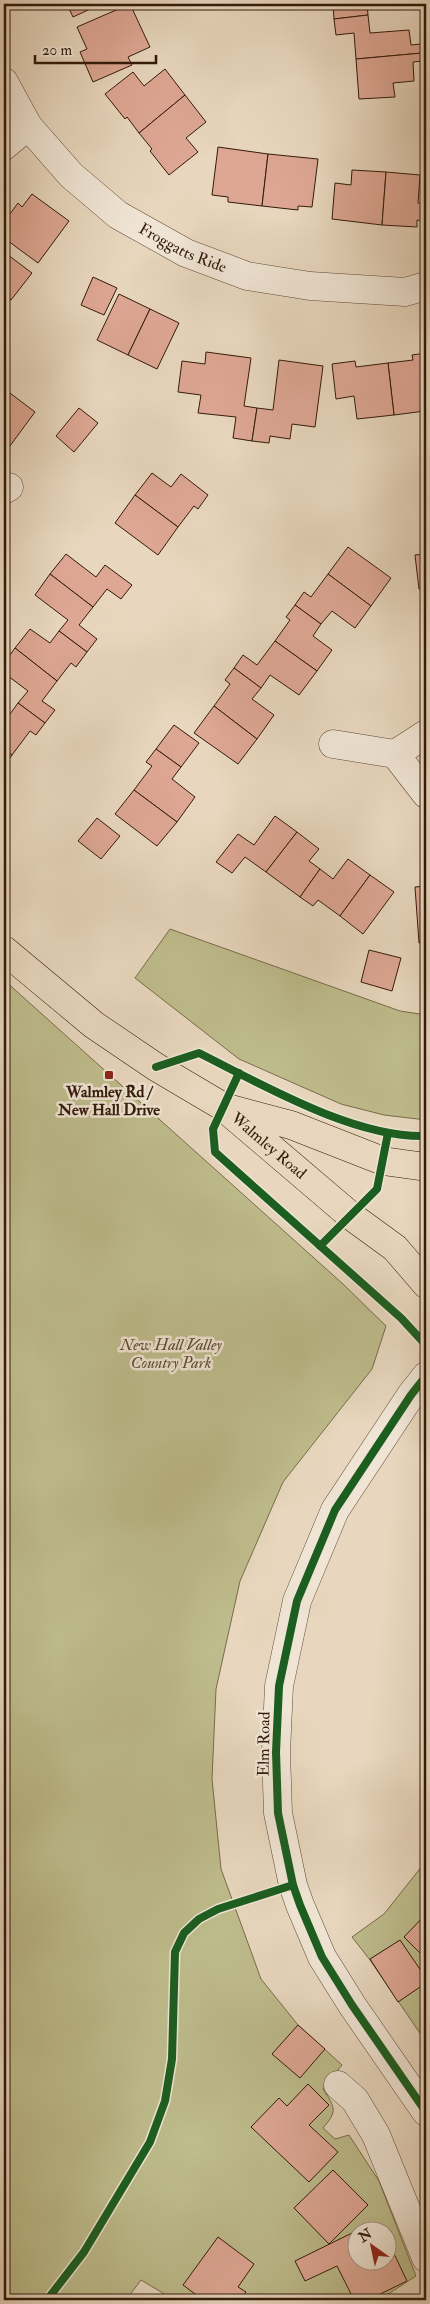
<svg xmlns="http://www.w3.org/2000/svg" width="430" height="2304" font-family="'IM FELL Double Pica',serif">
	<rect width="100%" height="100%" fill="#e8d7be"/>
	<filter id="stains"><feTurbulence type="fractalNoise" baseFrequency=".004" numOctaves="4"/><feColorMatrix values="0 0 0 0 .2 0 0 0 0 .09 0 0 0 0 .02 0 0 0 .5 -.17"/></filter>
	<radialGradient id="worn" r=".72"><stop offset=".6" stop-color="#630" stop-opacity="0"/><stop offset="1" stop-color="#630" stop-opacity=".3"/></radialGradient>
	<g fill="#bebc8c" stroke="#786b4b" fill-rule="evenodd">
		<path d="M170 929 400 1011 426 1015V1120L384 1115 341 1104 239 1059 135 978Z"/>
		<path d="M4 980 343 1284 386 1326 372 1369 283 1482 240 1581 216 1689 212 1779 221 1869 261 1979 298 2025 342 2065 323 2089C335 2107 338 2111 323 2128L335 2139 349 2135 379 2181 416 2276 379 2300H163L166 2295 141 2280 126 2300H4ZM358 2232H388V2262H358Z"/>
		<path d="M426 1861V2042L370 1960 352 1937 384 1914Z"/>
	</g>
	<g fill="#dea794" stroke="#321a0a">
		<path d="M67 4H101L73 17Z"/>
		<path d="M130 4 150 47 128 57 132 65 93 82 80 52 87 49 77 27Z"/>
		<path d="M333 4H367L368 15 334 19Z"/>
		<path d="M368 15 370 33 409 30 411 45 421 44 422 53 356 59 354 33 336 35 334 19Z"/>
		<path d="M422 53 423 61 413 62 414 81 393 83 395 97 359 99 356 59Z"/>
		<path d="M165 69 185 95 139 133 127 117 125 119 105 94 133 72 144 86Z"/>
		<path d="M185 95 206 122 186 138 198 152 169 175 150 151 152 149 139 133Z"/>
		<path d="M218 147 268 154 262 206 228 202V197L212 195Z"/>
		<path d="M268 154 318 159 312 207 298 206V210L262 206Z"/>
		<path d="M352 170 386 172 382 225 332 219 335 183 351 185Z"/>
		<path d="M386 172 420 175 418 203 425 204 424 221 417 220V227L382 225Z"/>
		<path d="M32 194 69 221 38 263 4 238V222L18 203 22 207Z"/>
		<path d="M4 252 32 273 11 300 4 295Z"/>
		<path d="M93 277 117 288 104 315 81 305Z"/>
		<path d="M119 294 150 309 128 355 97 340Z"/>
		<path d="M150 309 179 323 157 369 128 355Z"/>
		<path d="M206 352 251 358 244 406 257 408 252 441 233 438 236 417 198 413 201 395 178 392 182 361 205 364Z"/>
		<path d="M426 353V389H423L425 411 394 415 388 363 413 360 412 355Z"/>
		<path d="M279 360 323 366 315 427 292 424 290 439 270 436 269 443 252 441 257 408 273 410Z"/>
		<path d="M355 361 356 367 388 363 394 415 357 419 354 396 336 399 332 364Z"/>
		<path d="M6 390 35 412 4 454V393Z"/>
		<path d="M79 408 98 423 74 452 56 436Z"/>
		<path d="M152 473 171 487 181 474 208 495 198 509 194 506 178 527 135 495Z"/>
		<path d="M135 495 178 527 158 555 115 523Z"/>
		<path d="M348 547 391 578 371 606 328 574Z"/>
		<path d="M66 554 96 577 105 565 132 585 121 599 107 589 93 607 50 574Z"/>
		<path d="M426 554V588L419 589 415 555Z"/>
		<path d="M50 574 93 607 79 625 97 639 87 652 59 631 68 620 35 595Z"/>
		<path d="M328 574 371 606 355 628 332 611 321 624 295 605 304 592 311 597Z"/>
		<path d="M295 605 321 624 313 636 332 650 317 671 275 641 290 620 286 617Z"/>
		<path d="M30 629 50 643 59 631 87 652 76 667 71 663 57 681 15 648Z"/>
		<path d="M275 641 317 671 299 695 270 675 261 688 234 668 243 655 257 665Z"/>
		<path d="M15 648 57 681 42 701 55 710 45 723 18 703 28 691 4 673V663Z"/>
		<path d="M234 668 261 688 252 699 274 715 257 739 214 706 230 684 225 680Z"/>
		<path d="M18 703 45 723 36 735 30 731 12 755 4 748V710L10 714Z"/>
		<path d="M214 706 257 739 238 764 194 733Z"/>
		<path d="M174 725 199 743 181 767 156 749Z"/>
		<path d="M4 748 12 755 4 767Z"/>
		<path d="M156 749 181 767 172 779 195 797 177 822 134 790 152 766 146 762Z"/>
		<path d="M134 790 177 822 157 846 115 814Z"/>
		<path d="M275 816 297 832 266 872 245 857 232 873 216 862 238 834 254 845Z"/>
		<path d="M97 818 120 836 101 859 78 841Z"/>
		<path d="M297 832 319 849 309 861 320 869 300 897 266 872Z"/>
		<path d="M348 859 370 875 340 916 318 900 313 906 300 897 320 869 333 879Z"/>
		<path d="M370 875 394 892 363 934 340 916Z"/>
		<path d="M426 886V942L419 943 415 887Z"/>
		<path d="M369 950 401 958 392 991 361 982Z"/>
		<path d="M426 1914V1959L404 1937Z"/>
		<path d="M400 1940 426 1978V1983L398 2002 370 1959Z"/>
		<path d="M298 2025 325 2049 300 2078 272 2054Z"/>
		<path d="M308 2084 329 2105 309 2125 338 2152 309 2182 251 2127 279 2098 287 2106Z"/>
		<path d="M333 2170 368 2205 329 2244 294 2208Z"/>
		<path d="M352 2233 358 2244V2262H388V2241L407 2281 368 2300H354L337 2266 305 2281 295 2261Z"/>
		<path d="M218 2237 254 2264 238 2287 246 2292 240 2300H203L183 2285Z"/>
	</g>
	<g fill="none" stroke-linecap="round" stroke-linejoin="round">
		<defs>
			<g id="minor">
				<path id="s1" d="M4 82 28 126 71 175 118 215 186 253 247 276 310 286 405 292 426 286"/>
				<path d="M4 146 28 126"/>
				<path d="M4 490 9 487"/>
				<path d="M333 744 395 754 426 794"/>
				<path d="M395 754 426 734"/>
				<path d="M426 1376 411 1395 335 1510 297 1601 279 1686 276 1752 278 1813 293 1885 300 1905 322 1957 352 2005 426 2112"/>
				<path d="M338 2085 355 2100 376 2135 426 2258"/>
			</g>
			<g id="major">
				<path id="s2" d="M4 950 94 1025 156 1067 222 1106 351 1216 395 1248 426 1284"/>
				<path d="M231 1109 291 1125 383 1161 426 1167"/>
			</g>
		</defs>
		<use href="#minor" stroke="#604937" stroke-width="29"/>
		<use href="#major" stroke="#321a0a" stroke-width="29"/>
		<use href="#minor" stroke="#f0e5d5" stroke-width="28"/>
		<use href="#major" stroke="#e8d7be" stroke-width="28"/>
		<defs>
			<g id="cycleway">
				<path d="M156 1067 199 1053C263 1085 354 1138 426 1136"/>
				<path d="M239 1073 213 1129 215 1152 401 1318 426 1345"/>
				<path d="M320 1246 377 1189 388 1133"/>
				<path d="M426 1376 411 1395 335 1510 297 1601 279 1686 276 1752 278 1813 293 1885 300 1905 322 1957 352 2005 426 2112"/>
				<path d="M47 2300 84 2252 150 2142 165 2101 172 2059 175 1952 184 1933 199 1919 218 1909 293 1885"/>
			</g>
		</defs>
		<use href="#cycleway" stroke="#f0e5d5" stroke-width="11"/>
		<use href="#cycleway" stroke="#1b5e20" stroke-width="8"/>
	</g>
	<rect fill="#8f2418" stroke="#f0e5d5" stroke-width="2" x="104" y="1070" width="10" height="10" rx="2.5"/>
	<g text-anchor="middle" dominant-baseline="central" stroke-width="5" stroke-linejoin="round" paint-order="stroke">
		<g font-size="16" fill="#321a0a" stroke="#f0e5d5">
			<text stroke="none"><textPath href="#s1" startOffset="250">Froggatts Ride</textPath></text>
			<text stroke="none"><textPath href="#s2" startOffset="330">Walmley Road</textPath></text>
			<text transform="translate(264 1744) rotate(-89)">Elm Road</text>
		</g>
		<g font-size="16" font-weight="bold" fill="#321a0a" stroke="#f0e5d5">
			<text x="109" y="1092">Walmley Rd /<tspan x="109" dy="18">New Hall Drive</tspan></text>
		</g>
		<g font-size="16" font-style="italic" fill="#5c4b31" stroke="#f0e5d5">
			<text x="171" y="1345">New Hall Valley<tspan x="171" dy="18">Country Park</tspan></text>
		</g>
	</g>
	<rect width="430" height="2304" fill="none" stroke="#e8d7be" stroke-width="20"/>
	<rect x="5" y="5" width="420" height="2294" fill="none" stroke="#321a0a" stroke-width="2.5"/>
	<rect x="10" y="10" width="410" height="2284" fill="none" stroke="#321a0a"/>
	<g transform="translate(372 2246) rotate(327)"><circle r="24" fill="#f0e5d5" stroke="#a49484"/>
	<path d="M0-4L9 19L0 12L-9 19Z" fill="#8f2418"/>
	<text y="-8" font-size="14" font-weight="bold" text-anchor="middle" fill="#321a0a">N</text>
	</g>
	<path d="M35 55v8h121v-8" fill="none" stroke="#321a0a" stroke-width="2.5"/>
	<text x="42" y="55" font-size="15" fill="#321a0a" stroke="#f0e5d5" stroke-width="4" paint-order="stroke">20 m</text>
	<rect width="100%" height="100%" filter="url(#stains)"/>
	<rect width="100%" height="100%" fill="url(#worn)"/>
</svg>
